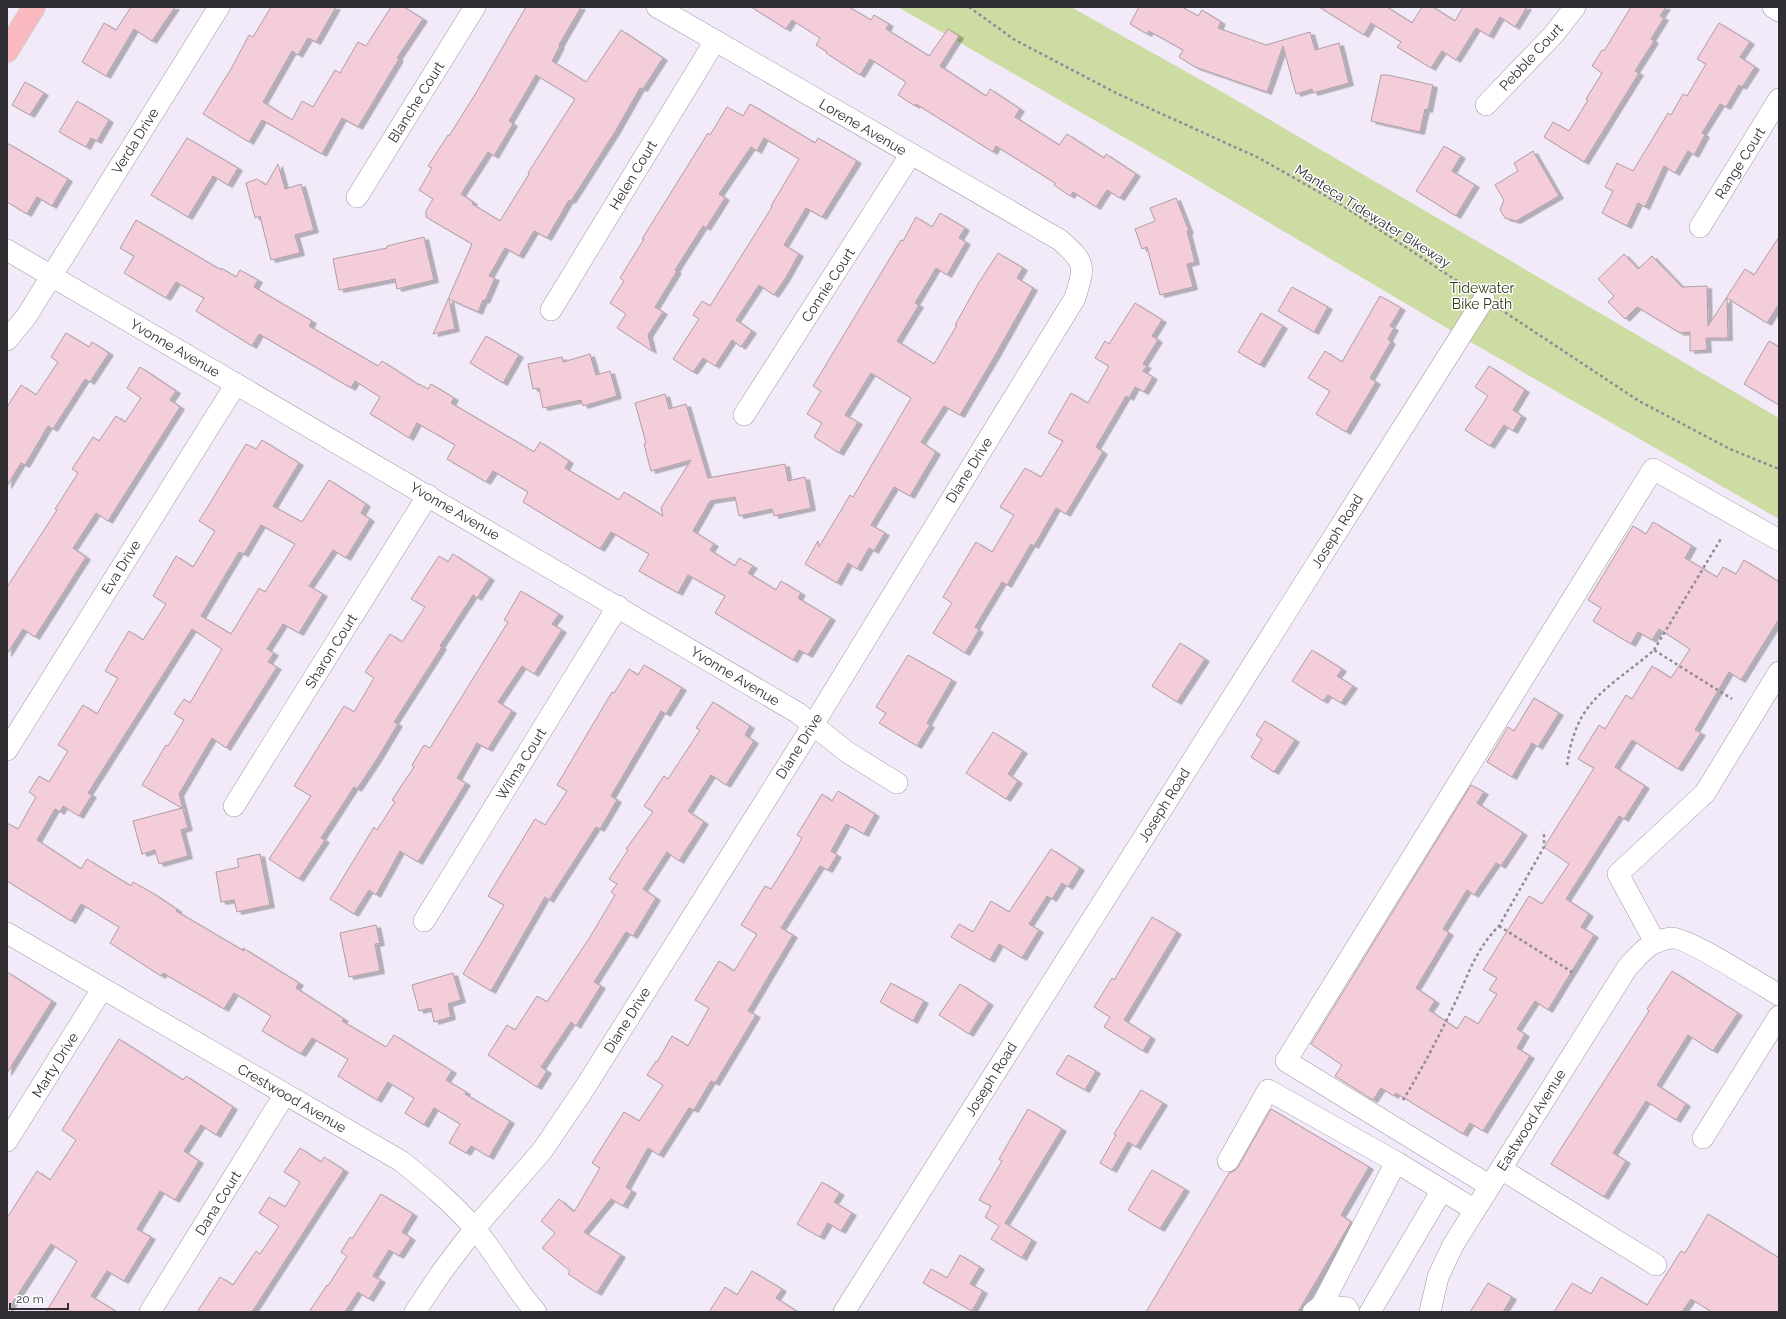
<svg xmlns="http://www.w3.org/2000/svg" width="1786" height="1319" font-family="Raleway,sans-serif">
	<defs>
		<filter id="shadow"><feDropShadow dx="4.5" dy="2.5" stdDeviation="0" flood-color="#0004"/></filter>
	</defs>
	<rect width="100%" height="100%" fill="#f2eaf9"/>
	<path fill="#ccdca2" d="M898 7H1071L1224 93 1779 418V519L1474 344 1160 158Z"/>
	<g fill="#f3cdda" stroke="#af9ea3" fill-rule="evenodd" filter="url(#shadow)">
		<path d="M131 7H175L152 41 134 29 106 76 82 62 104 23 116 30Z"/>
		<path d="M271 7H336L316 42 308 38 298 55 292 51 263 102 292 120 302 101 313 107 335 70 340 73 358 42 366 46 391 7H404L423 19 397 58 399 59 358 127 342 118 322 154 262 120 249 142 203 114 231 69 249 35 253 37Z"/>
		<path d="M526 7H581L559 45 560 46 552 61 586 82 621 30 663 58 643 89 640 88 615 132 571 201 569 200 547 238 534 231 519 256 505 248 489 276 495 278 485 301 483 300 478 312 449 299 455 329 433 334 472 244 426 217V211L433 199 419 190 432 168 428 166 448 135 449 136 476 93ZM536 75 575 99 528 173 529 174 500 221 472 204 473 202 461 194 488 152 494 156 513 124 509 121Z"/>
		<path d="M751 7H849L871 20 874 15 889 24 886 29 929 56 948 29 959 36 940 66 986 96 990 89 1020 109 1015 117 1059 145 1067 134 1104 158 1106 154 1136 174 1120 198 1107 190 1096 207 1073 192 1070 196 1054 185 1055 183 996 146 993 152 916 104 915 106 898 95 906 82 870 59 860 75 826 53 827 52 816 45 820 38 792 20 786 29Z"/>
		<path d="M1139 7H1182L1198 16 1202 10 1221 22 1218 28 1266 45 1310 32 1315 50 1339 43 1349 83 1313 93 1312 89 1296 94 1283 46 1267 92 1195 67 1179 57 1183 50 1149 31 1147 34 1130 24Z"/>
		<path d="M1319 7H1387L1412 23 1422 7H1433L1455 21 1463 7H1527L1515 27 1500 17 1489 36 1476 28 1456 60 1442 51 1431 68 1397 47 1401 42 1371 23 1364 35Z"/>
		<path d="M1631 7H1666L1660 16 1664 18 1651 39 1654 41 1635 71 1639 73 1584 162 1544 137 1553 122 1569 131 1588 100 1586 99 1602 73 1592 66 1602 50 1604 51Z"/>
		<path d="M1719 23 1750 42 1740 57 1755 67 1742 87 1739 85 1726 107 1720 104 1702 133 1705 135 1694 155 1688 151 1675 173 1664 166 1645 207 1638 203 1627 226 1602 213 1613 191 1605 187 1617 163 1633 171 1668 113 1671 115 1683 94 1687 96 1706 64 1697 59Z"/>
		<path d="M1381 75H1388L1433 85 1428 110 1425 109 1420 132 1371 121Z"/>
		<path d="M25 82 44 93 30 115 12 105Z"/>
		<path d="M77 101 109 120 97 141 91 138 86 147 59 132Z"/>
		<path d="M750 104 815 143 818 138 857 161 822 217 806 208 784 245 799 254 785 279 774 295 759 285 736 320 752 331 741 347 732 340 715 366 703 358 693 372 673 359 699 319 693 315 702 301 710 306 772 207 771 206 799 159 764 138 757 151 751 147 719 194 725 198 706 228 703 226 675 270 677 271 655 307 663 312 648 335 652 351 617 328 626 314 610 303 624 281 620 278 644 239H642L708 133 710 135 727 107 743 116Z"/>
		<path d="M187 138 238 168 228 185 213 176 188 217 151 195Z"/>
		<path d="M7 143 68 179 52 206 37 197 27 214 7 202Z"/>
		<path d="M1444 146 1461 156 1452 171 1475 185 1456 216 1416 191Z"/>
		<path d="M1533 151 1559 196 1516 221 1505 218 1500 210 1504 200 1495 185 1518 171 1514 163Z"/>
		<path d="M278 164 285 189 301 184 314 230 295 235 300 253 271 260 260 216 255 218 246 183 257 179 266 185Z"/>
		<path d="M1176 198 1189 231H1187L1195 262 1187 264 1193 287 1160 295 1147 247 1142 249 1135 229 1155 221 1150 208Z"/>
		<path d="M940 213 965 228 959 238 966 242 947 275 936 268 915 303 919 305 897 341 934 364 957 325H955L978 284 998 253 1023 268 1017 278 1033 288 996 354 960 415 944 406 921 442 936 452 910 496 894 487 871 525 885 533 874 551 869 548 857 569 848 563 837 583 805 564 818 541 819 547 850 495 853 497 911 398 871 373 845 415 858 422 839 453 814 437 822 423 807 414 821 391 813 386 901 240 903 241 916 217 932 227Z"/>
		<path d="M136 220 221 270V268L236 277 240 270 258 280 254 287 312 321 309 326 378 366 382 361 419 385V384L428 389 431 384 454 398 451 403 534 452 540 442 569 461 565 468 619 500 624 492 663 516 661 508 691 460 651 471 644 444 646 443 635 403 665 394 669 409 686 404 708 478 785 464 788 481 805 477 811 508 774 516 772 509 739 516 735 497 710 501 693 531 714 544 710 550 735 566 739 558 753 566 748 573 776 590 781 581 801 593 798 598 831 618 808 655 799 650 793 660 715 613 725 596 688 575 678 593 639 571 649 554 611 532 600 549 523 502 528 492 493 471 486 482 447 459 455 445 417 423 409 438 379 419 370 414 380 397 355 381 351 388 259 334 252 346 196 311 204 298 176 282 166 298 124 273 134 256 120 248Z"/>
		<path d="M424 237 434 280 397 289 395 279 339 290 333 259 387 248V246Z"/>
		<path d="M1779 237V304L1767 323 1727 298 1728 338H1706L1707 350 1690 351V332L1680 333 1637 307 1625 319 1608 302 1614 296 1598 279 1624 254 1638 269 1652 256 1682 287 1707 286 1708 326 1745 269 1754 275Z"/>
		<path d="M1292 287 1328 307 1314 332 1278 311Z"/>
		<path d="M1380 296 1401 308 1390 326 1394 328 1388 339 1391 342 1370 378 1376 382 1346 432 1316 414 1330 391 1308 378 1325 351 1342 362Z"/>
		<path d="M1135 303 1162 320 1152 336 1158 340 1143 364 1147 366 1143 371 1153 377 1144 392 1135 387 1129 398 1126 396 1096 447 1103 452 1066 514 1056 508 1034 546 1031 544 1007 585 1002 582 975 627 979 630 965 653 933 633 952 603 943 597 976 542 992 552 1014 515 1000 507 1025 468 1041 477 1063 441 1048 433 1071 393 1088 403 1109 366 1095 358 1105 341 1109 344Z"/>
		<path d="M1261 313 1283 326 1260 365 1238 352Z"/>
		<path d="M66 333 89 347 92 342 109 353 90 382 85 379 53 429 48 426 25 465 21 463 7 486V407L21 385 36 395 58 362 51 357Z"/>
		<path d="M486 336 519 355 503 383 470 363Z"/>
		<path d="M1769 341 1779 347V405L1744 384Z"/>
		<path d="M590 354 596 375 610 371 617 396 583 406 581 400 543 408 539 388 533 389 528 364 562 357 563 362Z"/>
		<path d="M1489 366 1525 390 1513 410 1522 416 1513 431 1504 425 1490 446 1465 430 1488 396 1475 387Z"/>
		<path d="M140 367 176 391 170 400 180 407 108 521 96 513 73 548 86 557 35 637 23 629 7 654V587L57 510 55 509 78 473 72 469 93 437 99 441 116 416 125 422 141 398 127 388Z"/>
		<path d="M262 440 299 463 273 506 302 522 329 480 366 504 361 513 370 519 346 558 333 550 309 586 323 594 299 633 283 624 267 649 274 653 268 662 277 667 226 748 212 738 179 794 188 828 181 830 188 856 159 864 155 850 142 854 133 821 182 808 142 785 166 745 168 746 184 720 174 714 184 699 190 703 222 649 192 629 88 793 92 795 79 816 63 806 60 812 55 809 37 840 81 869 87 859 131 886 133 882 154 894 178 910 176 911 244 951 243 948 299 983 296 988 344 1019 342 1021 386 1047 394 1035 452 1071 446 1080 466 1092 465 1094 510 1121 489 1157 471 1146 466 1153 449 1143 460 1124 434 1108 424 1125 405 1113 414 1098 388 1082 377 1100 338 1076 348 1059 312 1038 301 1054 262 1031 271 1016 234 993 224 1009 163 973 161 976 110 943 119 927 81 904 71 921 7 881V823L18 829 36 797 29 792 39 776 49 782 68 751 58 745 83 705 97 714 118 678 105 671 129 631 143 640 166 604 153 596 176 556 193 567 215 531 199 521 246 444 256 449ZM261 525 295 544 265 592 259 588 231 634 201 616 239 552 244 554Z"/>
		<path d="M1653 522 1692 546 1685 558 1717 577 1723 567 1736 574 1744 560 1779 582V619L1741 680 1729 672 1695 730 1701 733 1678 769 1632 740 1615 767 1645 786 1624 819 1619 816 1566 899 1589 914 1581 927 1594 935 1548 1010 1535 1001 1517 1029 1525 1034 1517 1048 1530 1056 1483 1131 1470 1123 1463 1134 1396 1093 1394 1096 1381 1088 1373 1100 1335 1076 1342 1065 1311 1044 1471 785 1484 792 1477 803 1523 833 1501 866 1496 863 1474 895 1467 890 1443 929 1449 933 1416 988 1435 1001 1429 1010 1457 1029 1465 1016 1478 1024 1497 994 1489 990 1497 978 1483 970 1529 896 1542 904 1569 864 1544 847 1594 768 1578 759 1599 725 1605 729 1626 695 1632 699 1652 666 1671 678 1690 649 1659 629 1652 640 1638 632 1631 644 1593 621 1601 608 1588 600 1633 526 1646 534Z"/>
		<path d="M453 554 490 578 477 598 473 595 440 646 442 647 394 722 398 724 377 759 357 789 354 787 321 838 325 840 299 879 269 859 311 796 294 786 344 706 354 712 374 678 365 672 390 634 402 642 425 607 411 599 439 556 448 562Z"/>
		<path d="M521 591 559 614 552 624 562 630 534 674 522 666 498 702 512 711 488 749 477 743 457 778 466 783 418 862 400 851 376 895 369 890 354 914 330 899 374 827 377 830 395 802 392 800 414 767 412 765 424 745 430 748 508 622 504 620Z"/>
		<path d="M1180 643 1205 659 1177 702 1152 686Z"/>
		<path d="M1312 650 1342 669 1337 676 1353 686 1341 703 1328 695 1323 701 1292 681Z"/>
		<path d="M908 655 952 680 927 723 930 725 917 746 879 723 886 713 876 707Z"/>
		<path d="M644 665 682 688 666 714 661 711 611 796 617 800 600 829 596 827 549 900 545 897 491 991 463 974 504 905 488 896 535 819 545 825 567 791 557 785 612 692 614 693 629 669 638 675Z"/>
		<path d="M1534 698 1559 713 1538 747 1532 743 1512 777 1487 762 1508 727 1514 731Z"/>
		<path d="M713 702 750 726 745 735 754 741 726 785 711 775 688 811 704 822 679 861 667 852 643 889 656 898 633 936 626 932 594 982 601 986 576 1026 571 1022 541 1067 547 1071 537 1087 488 1055 507 1025 515 1030 537 996 547 1002 590 937 615 895 611 892 617 884 609 879 628 850 626 849 653 812 644 806 664 776 668 779 700 730 696 728Z"/>
		<path d="M1265 721 1295 740 1274 772 1251 757 1262 739 1256 735Z"/>
		<path d="M993 732 1023 751 1008 774 1018 781 1006 799 966 773Z"/>
		<path d="M838 791 875 814 864 834 846 824 831 851 837 855 828 870 820 866 781 928 793 935 748 1011 756 1015 715 1083 711 1081 694 1110 689 1108 659 1155 648 1148 626 1187 632 1191 623 1206 611 1199 584 1232 621 1255 597 1293 568 1274 570 1271 542 1248 555 1233 541 1221 559 1199 574 1212 600 1168 592 1163 624 1112 639 1121 663 1085 647 1075 656 1061 657 1062 672 1036 688 1046 709 1008 695 1000 719 961 734 971 757 934 741 925 765 886 771 889 793 854 802 838 797 835 822 794 832 801Z"/>
		<path d="M1051 849 1080 868 1068 887 1062 883 1052 899 1047 896 1029 924 1039 930 1022 958 999 944 990 960 951 937 959 924 973 932 991 901 1009 912Z"/>
		<path d="M260 854 270 905 237 912 234 900 221 902 216 872 239 867 237 859Z"/>
		<path d="M1152 917 1177 932 1124 1020 1151 1037 1143 1051 1104 1027 1110 1017 1094 1007 1112 978 1114 980Z"/>
		<path d="M376 925 380 943 375 944 380 971 349 977 340 933Z"/>
		<path d="M1672 971 1738 1013 1713 1051 1688 1035 1657 1085 1686 1104 1676 1120 1646 1101 1613 1153 1626 1161 1604 1197 1551 1164 1649 1011 1647 1009Z"/>
		<path d="M7 972 52 1001 7 1073Z"/>
		<path d="M453 973 461 1000 448 1004 451 1017 434 1022 431 1008 419 1011 412 985Z"/>
		<path d="M891 983 924 1001 913 1021 880 1002Z"/>
		<path d="M960 984 989 1003 969 1034 939 1015Z"/>
		<path d="M119 1039 183 1080 186 1076 233 1107 216 1135 201 1125 184 1151 199 1161 175 1200 160 1191 137 1229 151 1237 124 1281 107 1271 91 1296 117 1312H46L77 1261 51 1244 7 1311V1218L37 1171 50 1180 76 1140 62 1130Z"/>
		<path d="M1068 1055 1096 1071 1085 1090 1056 1074Z"/>
		<path d="M1141 1090 1163 1103 1136 1147 1128 1142 1112 1170 1100 1163 1116 1135 1114 1134Z"/>
		<path d="M1028 1109 1062 1129 1005 1223 1032 1240 1022 1258 991 1239 999 1226 985 1217 991 1206 979 1200 1002 1161 999 1159Z"/>
		<path d="M1271 1109 1369 1167 1341 1215 1351 1222 1298 1312H1146L1229 1173 1234 1171 1238 1167Z"/>
		<path d="M300 1148 321 1162 324 1157 344 1170 252 1312H197L220 1277 233 1285 256 1251 260 1254 279 1226 259 1213 269 1197 285 1207 300 1182 284 1172Z"/>
		<path d="M1152 1170 1185 1189 1160 1229 1128 1210Z"/>
		<path d="M822 1182 840 1193 834 1202 852 1213 841 1231 828 1223 820 1237 797 1224Z"/>
		<path d="M381 1194 413 1214 402 1232 411 1238 399 1256 389 1250 373 1276 381 1280 369 1299 358 1292 345 1312H309L327 1285 328 1286 347 1256 341 1252 350 1237 352 1239Z"/>
		<path d="M1708 1214 1779 1258V1312H1712L1691 1299 1682 1312H1554L1572 1283 1591 1294 1601 1277 1647 1305 1681 1251 1685 1253Z"/>
		<path d="M960 1255 980 1267 970 1284 983 1291 972 1311 923 1283 931 1269 947 1278Z"/>
		<path d="M752 1271 782 1289 776 1298 798 1312H709L725 1287 737 1295Z"/>
		<path d="M1488 1283 1512 1297 1503 1312H1470Z"/>
	</g>
	<g fill="none" stroke-linecap="round" stroke-linejoin="round">
		<defs>
			<g id="minor">
				<path d="M1773 7 1779 11"/>
				<path d="M1486 105 1554 34 1575 7"/>
				<path d="M357 197 475 7"/>
				<path d="M1700 227 1779 99"/>
				<path d="M7 250 798 713 847 752 897 783"/>
				<path d="M551 310 715 41"/>
				<path d="M7 340 26 317 219 7"/>
				<path d="M744 415 911 154"/>
				<path d="M7 750 236 384"/>
				<path d="M234 806 428 495"/>
				<path d="M424 921 618 606"/>
				<path d="M7 933 401 1161C427 1182 453 1203 474 1228 497 1254 512 1286 536 1312"/>
				<path d="M1655 942 1618 874 1705 793 1779 672"/>
				<path d="M1703 1138 1779 1016"/>
				<path d="M7 1141 102 989"/>
				<path d="M1228 1161 1268 1090 1396 1162"/>
				<path d="M1501 1169 1656 1265"/>
				<path d="M1490 1186 1286 1061 1653 469 1779 540"/>
				<path d="M1322 1305 1396 1162 1475 1210"/>
				<path d="M150 1312 285 1094"/>
				<path d="M415 1312 441 1273 475 1228 542 1151 584 1089 813 725 1075 298C1085 265 1086 263 1060 240L657 7"/>
				<path d="M844 1312 1484 299"/>
				<path d="M1313 1312 1322 1305 1347 1308 1349 1312"/>
				<path d="M1370 1312 1442 1190"/>
				<path d="M1430 1312 1438 1277 1453 1245 1627 968C1641 953 1649 941 1671 938 1685 936 1762 985 1779 995"/>
			</g>
			<path id="major" d="M7 51 34 7"/>
		</defs>
		<use href="#minor" stroke="#a098a6" stroke-width="22"/>
		<use href="#major" stroke="#d2d1d2" stroke-width="24"/>
		<g stroke="#908b95" stroke-width="2.5" stroke-dasharray="3 3" stroke-linecap="butt">
			<path d="M969 7 1015 40 1118 94 1259 158 1340 204 1468 288"/>
			<path d="M1500 309 1639 401 1730 449 1779 469"/>
			<path d="M1654 650 1722 537"/>
			<path d="M1567 765C1570 744 1576 722 1590 705 1607 684 1634 668 1654 650L1732 699"/>
			<path d="M1499 926 1575 974"/>
			<path d="M1403 1100C1422 1069 1438 1038 1454 1005 1468 976 1475 950 1499 926L1544 847V831"/>
		</g>
		<use href="#minor" stroke="#fff" stroke-width="21"/>
		<use href="#major" stroke="#fab8bf" stroke-width="22"/>
	</g>
	<g text-anchor="middle" dominant-baseline="central" stroke-width="3" stroke-linejoin="round" paint-order="stroke">
		<g font-size="14" fill="#312e34" stroke="#fff">
			<text transform="translate(1531 57) rotate(-47)">Pebble Court</text>
			<text transform="translate(416 102) rotate(-58)">Blanche Court</text>
			<text transform="translate(863 127) rotate(30)">Lorene Avenue</text>
			<text transform="translate(135 141) rotate(-58)">Verda Drive</text>
			<text transform="translate(1740 163) rotate(-58)">Range Court</text>
			<text transform="translate(633 175) rotate(-59)">Helen Court</text>
			<text transform="translate(1373 216) rotate(32)">Manteca Tidewater Bikeway</text>
			<text transform="translate(828 285) rotate(-57)">Connie Court</text>
			<text transform="translate(175 348) rotate(30)">Yvonne Avenue</text>
			<text transform="translate(969 470) rotate(-58)">Diane Drive</text>
			<text transform="translate(455 511) rotate(30)">Yvonne Avenue</text>
			<text transform="translate(1337 531) rotate(-58)">Joseph Road</text>
			<text transform="translate(121 567) rotate(-58)">Eva Drive</text>
			<text transform="translate(331 651) rotate(-58)">Sharon Court</text>
			<text transform="translate(735 676) rotate(31)">Yvonne Avenue</text>
			<text transform="translate(799 746) rotate(-58)">Diane Drive</text>
			<text transform="translate(521 764) rotate(-58)">Wilma Court</text>
			<text transform="translate(1164 805) rotate(-58)">Joseph Road</text>
			<text transform="translate(627 1020) rotate(-58)">Diane Drive</text>
			<text transform="translate(55 1065) rotate(-58)">Marty Drive</text>
			<text transform="translate(991 1079) rotate(-58)">Joseph Road</text>
			<text transform="translate(292 1098) rotate(30)">Crestwood Avenue</text>
			<text transform="translate(1531 1120) rotate(-58)">Eastwood Avenue</text>
			<text transform="translate(218 1203) rotate(-58)">Dana Court</text>
		</g>
		<g font-size="14" fill="#2f3813" stroke="#fff">
			<text x="1482" y="288">Tidewater<tspan x="1482" dy="16">Bike Path</tspan></text>
		</g>
	</g>
	<rect width="1786" height="1319" fill="none" stroke="#312e34" stroke-width="16"/>
	<path d="M10 1303v6h58v-6" fill="none" stroke="#312e34" stroke-width="2"/>
	<text x="16" y="1303" font-size="12" fill="#312e34" stroke="#ffffff" stroke-width="3" paint-order="stroke">20 m</text>
</svg>
